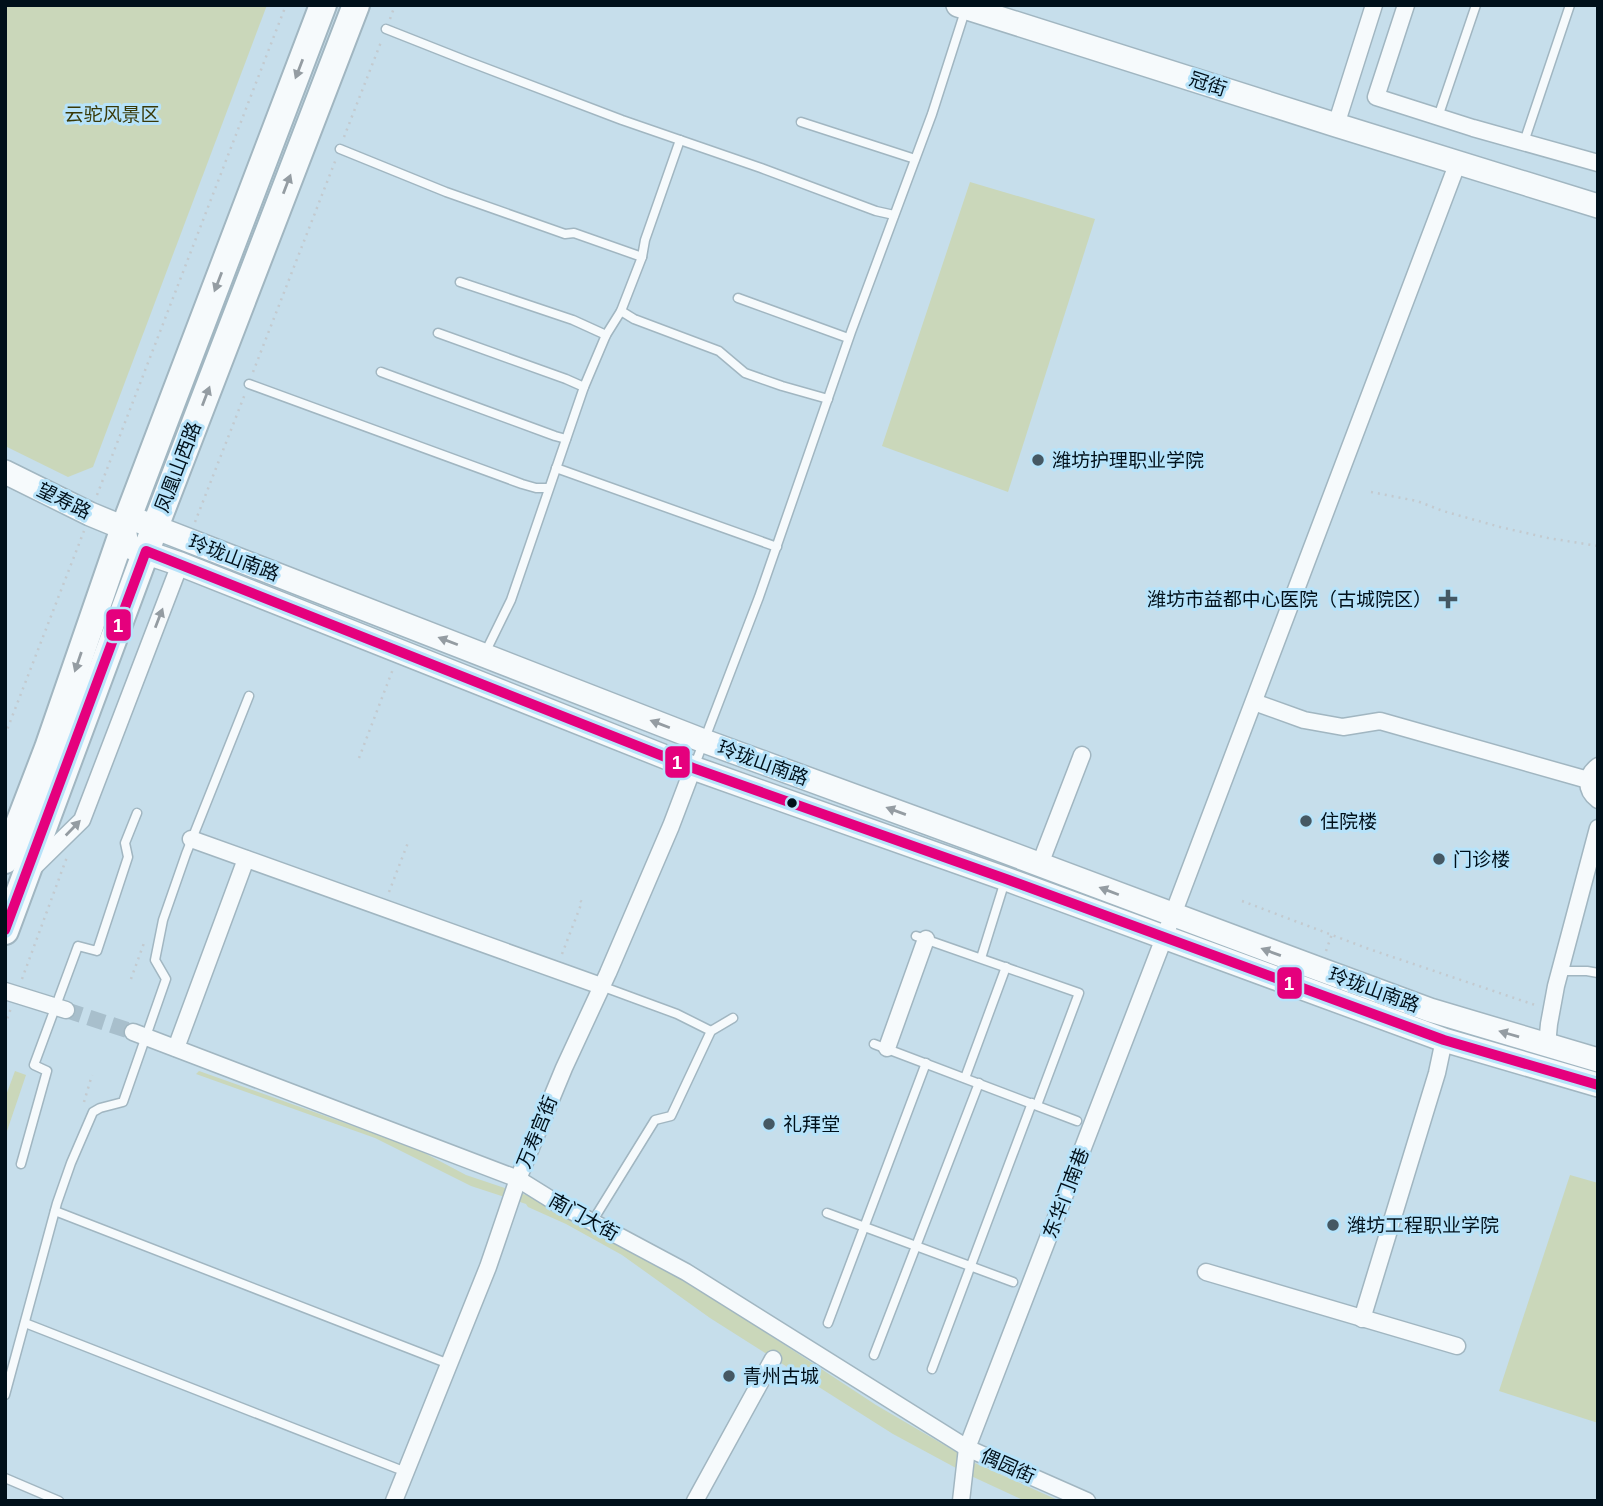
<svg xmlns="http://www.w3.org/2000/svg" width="1603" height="1506" font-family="Helvetica,'Noto Sans SC',sans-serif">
	<rect width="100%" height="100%" fill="#c6deeb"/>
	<g fill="#cad7ba">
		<path d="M5 5H267L93 467 68 477 5 446Z"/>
		<path d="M970 182 1095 219 1008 492 882 446Z"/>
		<path d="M15 1071 26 1075 5 1137V1098Z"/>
		<path d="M199 1071 415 1148 466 1175 541 1200 565 1216 692 1284 876 1405 975 1463 1060 1501H1025L969 1475 893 1434 710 1318 622 1255 566 1224 528 1207 526 1204 471 1186 375 1138 196 1074Z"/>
		<path d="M1570 1175 1598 1183V1423L1499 1391Z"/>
	</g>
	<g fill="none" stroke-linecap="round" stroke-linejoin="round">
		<path stroke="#a8bfcc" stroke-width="16" stroke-dasharray="16 8" stroke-linecap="butt" d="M66 1010 133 1032"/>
		<defs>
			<g id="lane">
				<path d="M386 29 467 61 622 120 761 168 876 211 894 215"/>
				<path d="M1438 117 1476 5"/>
				<path d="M801 122 915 159"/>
				<path d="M1524 142 1570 5"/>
				<path d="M340 149 446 192 565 234 574 233 642 257"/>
				<path d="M460 282 573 320 606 335"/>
				<path d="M738 298 848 338"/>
				<path d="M621 311 634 319 719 351 745 373 782 386 828 399"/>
				<path d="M438 333 566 379 584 387"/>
				<path d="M381 372 555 436 566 439"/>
				<path d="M249 384 522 484 536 488H548"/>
				<path d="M556 468 777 547"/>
				<path d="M485 653 511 600 584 387 606 335 621 311 642 257 645 240 680 140"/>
				<path d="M694 767 759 597 851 332 932 114 966 8"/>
				<path d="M916 936 1079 993 1037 1105"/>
				<path d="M981 958 1005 881"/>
				<path d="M1559 971H1587L1598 973"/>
				<path d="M601 986 677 1014 711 1031"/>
				<path d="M874 1044 1077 1121"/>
				<path d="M965 1078 1006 967"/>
				<path d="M21 1164 47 1071 34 1065 78 946 97 951 128 857 125 843 137 813"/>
				<path d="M55 1211 449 1364"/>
				<path d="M827 1213 1013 1282"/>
				<path d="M592 1222 655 1120 671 1116 711 1031 733 1018"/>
				<path d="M25 1323 406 1472"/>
				<path d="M828 1323 926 1063"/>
				<path d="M874 1355 979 1083"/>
				<path d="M932 1369 1032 1103"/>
				<path d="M5 1395 57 1203 71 1163 93 1112 100 1108 123 1102 166 979 155 960 163 920 186 854 249 696"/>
				<path d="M5 1478 59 1501"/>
			</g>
			<g id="street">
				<path d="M1406 5 1376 97 1473 128 1598 163"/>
				<path d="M1336 125 1374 5"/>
				<path d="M1254 702 1304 720 1343 727 1380 721 1588 780"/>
				<path d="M1598 766C1585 776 1585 790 1598 800"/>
				<path d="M191 839 601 986"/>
				<path d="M1040 864 1082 755"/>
				<path d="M34 867 82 820 180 564"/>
				<path d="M5 991 66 1010"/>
				<path d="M133 1032 518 1179 555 1202 686 1272 967 1448 1087 1501"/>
				<path d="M1547 1045 1549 1024 1556 986 1598 828"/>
				<path d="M176 1048 246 859"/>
				<path d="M887 1048 926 939"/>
				<path d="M1206 1272 1457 1346"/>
				<path d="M1362 1319 1437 1073 1444 1040"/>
				<path d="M394 1501 488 1267 518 1179 564 1068 608 973 671 826 693 768"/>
				<path d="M695 1501 773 1359"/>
				<path d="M961 1501 967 1448 1164 938 1458 162"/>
			</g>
			<g id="secondary">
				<path d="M958 5 1336 125 1598 206"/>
				<path d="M5 472 90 514 124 528"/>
				<path d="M139 521 704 741 977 841 1319 969 1430 1010 1598 1060"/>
				<path d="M124 528 127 546 180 564 693 768 1006 879 1444 1040 1598 1085"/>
			</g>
			<g id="primary">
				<path d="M5 860 48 748 124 528 323 5"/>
				<path d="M5 931 155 527 356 5"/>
			</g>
		</defs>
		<use href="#lane" stroke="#a1b6c1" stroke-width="11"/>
		<use href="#street" stroke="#a1b6c1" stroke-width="19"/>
		<use href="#secondary" stroke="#a1b6c1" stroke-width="26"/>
		<use href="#primary" stroke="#a1b6c1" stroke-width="30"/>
		<g stroke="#c3cacf" stroke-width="2.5" stroke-dasharray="2 5" stroke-linecap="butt">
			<path d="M390 19 395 5"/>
			<path d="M344 137 381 42"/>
			<path d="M253 372 336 159"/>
			<path d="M1371 492 1417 501 1443 511 1500 527 1548 538 1598 546"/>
			<path d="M97 495 286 5"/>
			<path d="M195 522 245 394"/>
			<path d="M5 735 84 531"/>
			<path d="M359 758 393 669"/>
			<path d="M389 892 409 840"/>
			<path d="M1242 901 1369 949 1538 1006"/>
			<path d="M1326 951 1332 934"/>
			<path d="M562 954 582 902 578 899"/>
			<path d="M22 979 67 857"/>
			<path d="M131 979 144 943"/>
			<path d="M5 1025 11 1008"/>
			<path d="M84 1102 92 1075"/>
		</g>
		<use href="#lane" stroke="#f6fafc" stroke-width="8"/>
		<use href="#street" stroke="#f6fafc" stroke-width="16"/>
		<use href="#secondary" stroke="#f6fafc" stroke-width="23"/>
		<use href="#primary" stroke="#f6fafc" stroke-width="26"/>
		<defs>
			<path id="bus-1" d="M5 930 146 551 693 768 1006 879 1444 1040 1598 1085"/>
		</defs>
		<use href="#bus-1" stroke="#b7e3fa" stroke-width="16"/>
		<use href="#bus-1" stroke="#e5007d" stroke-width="10"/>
	</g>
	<defs><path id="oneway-solid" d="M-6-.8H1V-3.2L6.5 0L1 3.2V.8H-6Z" transform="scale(1.75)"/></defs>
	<g fill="#949ca2">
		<use href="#oneway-solid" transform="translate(299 69) rotate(111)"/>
		<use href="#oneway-solid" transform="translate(287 184) rotate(-69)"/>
		<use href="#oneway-solid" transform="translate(218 282) rotate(111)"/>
		<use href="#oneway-solid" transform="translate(206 396) rotate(-69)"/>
		<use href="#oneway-solid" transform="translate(159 618) rotate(-69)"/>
		<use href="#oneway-solid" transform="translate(448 641) rotate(-159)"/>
		<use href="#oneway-solid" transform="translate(78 662) rotate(109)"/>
		<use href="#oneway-solid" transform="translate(660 724) rotate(-159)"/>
		<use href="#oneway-solid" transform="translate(896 811) rotate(-160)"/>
		<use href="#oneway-solid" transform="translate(73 828) rotate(-46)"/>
		<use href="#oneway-solid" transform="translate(1109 891) rotate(-159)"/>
		<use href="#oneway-solid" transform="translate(1271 952) rotate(-160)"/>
		<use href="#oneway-solid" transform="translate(1509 1034) rotate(-164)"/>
	</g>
	<g fill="#455863" stroke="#b7e3fa" stroke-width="2.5">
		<circle cx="1038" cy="460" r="7"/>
		<path d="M1444.5 588.5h7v7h7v7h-7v7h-7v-7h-7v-7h7z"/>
		<circle cx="1306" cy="821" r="7"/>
		<circle cx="1439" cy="859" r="7"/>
		<circle cx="769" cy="1124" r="7"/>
		<circle cx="1333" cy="1225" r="7"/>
		<circle cx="729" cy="1376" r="7"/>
	</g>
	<circle fill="#00101a" stroke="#b7e3fa" stroke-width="2.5" cx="792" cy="803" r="6"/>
	<g text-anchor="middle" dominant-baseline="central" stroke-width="6" stroke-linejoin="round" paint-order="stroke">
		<g font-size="19" fill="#00101a" stroke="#b7e3fa">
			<text transform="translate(1208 84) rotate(18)">冠街</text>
			<text transform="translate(178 467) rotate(-69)">凤凰山西路</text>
			<text transform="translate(64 501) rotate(26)">望寿路</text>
			<text transform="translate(234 558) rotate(21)">玲珑山南路</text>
			<text transform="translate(763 763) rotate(20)">玲珑山南路</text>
			<text transform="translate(1374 990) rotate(20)">玲珑山南路</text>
			<text transform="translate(537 1132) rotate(-68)">万寿宫街</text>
			<text transform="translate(1066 1193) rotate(-69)">东华门南巷</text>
			<text transform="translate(584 1217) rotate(29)">南门大街</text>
			<text transform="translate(1008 1466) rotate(24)">偶园街</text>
		</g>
		<g font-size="19" fill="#383908" stroke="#b7e3fa">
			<text x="112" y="114">云驼风景区</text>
		</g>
		<g font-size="19" fill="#00101a" stroke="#b7e3fa" text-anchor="start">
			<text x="1052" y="460">潍坊护理职业学院</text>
			<text x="1432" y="599" text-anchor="end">潍坊市益都中心医院（古城院区）</text>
			<text x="1320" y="821">住院楼</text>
			<text x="1453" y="859">门诊楼</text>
			<text x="783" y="1124">礼拜堂</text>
			<text x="1347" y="1225">潍坊工程职业学院</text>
			<text x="743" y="1376">青州古城</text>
		</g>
	</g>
	<g stroke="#b7e3fa" stroke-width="2.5">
		<rect x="105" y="608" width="27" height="34" rx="7" fill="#e5007d"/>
		<rect x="664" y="745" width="27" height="34" rx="7" fill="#e5007d"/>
		<rect x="1276" y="966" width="27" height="34" rx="7" fill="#e5007d"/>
	</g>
	<g font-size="19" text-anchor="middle" font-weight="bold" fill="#fff">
		<text x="118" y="632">1</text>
		<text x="677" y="769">1</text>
		<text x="1289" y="990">1</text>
	</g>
	<rect width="1603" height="1506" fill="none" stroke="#00101a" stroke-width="14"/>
</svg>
